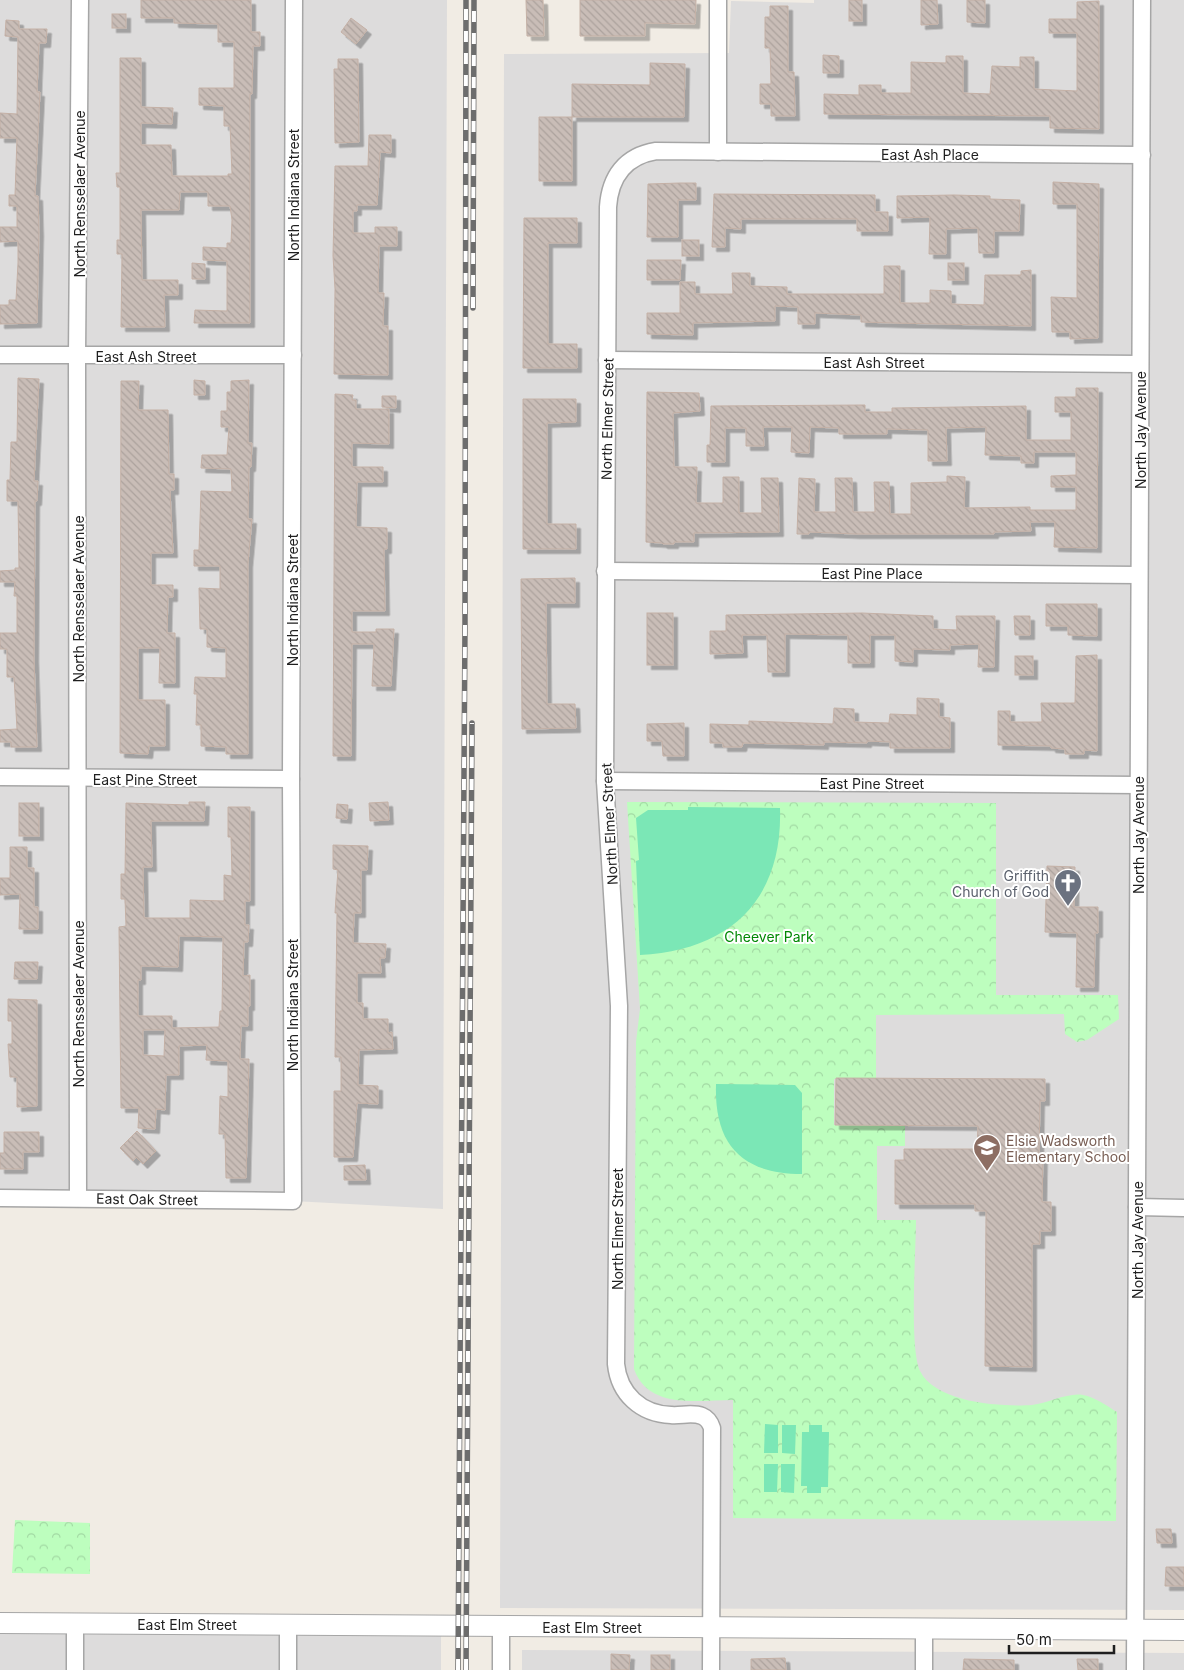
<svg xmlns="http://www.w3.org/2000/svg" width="1184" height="1670" font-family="Inter,sans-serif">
	<defs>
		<pattern id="park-crowns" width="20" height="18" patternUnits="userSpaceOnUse" patternTransform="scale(1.25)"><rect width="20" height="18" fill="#bdfebe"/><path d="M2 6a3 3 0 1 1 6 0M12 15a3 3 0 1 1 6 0" fill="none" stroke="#a2d9a3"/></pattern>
		<pattern id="building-back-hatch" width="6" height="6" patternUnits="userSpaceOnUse" patternTransform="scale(1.25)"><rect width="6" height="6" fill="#c9bdb7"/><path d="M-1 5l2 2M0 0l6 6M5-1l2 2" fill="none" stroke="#aca29d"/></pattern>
		<filter id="shadow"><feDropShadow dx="4.5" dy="4.5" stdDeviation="0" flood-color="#0004"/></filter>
	</defs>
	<rect width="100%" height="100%" fill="#f1ece4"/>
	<g fill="#dddcdc">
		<path d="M0 0H447L443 1209 293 1201 0 1198Z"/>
		<path d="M814 0H1184V1610L500 1608 504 54 729 53 731 1 814 3Z"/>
		<path d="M0 1623 441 1626V1670H0Z"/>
		<path d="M522 1650 1184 1653V1670H522Z"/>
	</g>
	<g fill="url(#park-crowns)">
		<path d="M627 802 996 803V995H1118L1119 1019 1087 1040 1077 1042 1065 1034 1064 1014 876 1015V1079H834V1125H905V1146H877V1220H916C916 1251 909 1347 920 1371 936 1403 1001 1407 1032 1405 1048 1403 1069 1392 1083 1395 1095 1397 1107 1406 1117 1412L1116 1521 733 1518V1400C697 1400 649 1410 634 1369L636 1042 640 1009Z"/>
		<path d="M15 1520 90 1523V1574L12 1573Z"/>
	</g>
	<g fill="#7be7b6">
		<path d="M688 807 780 808C783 900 730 950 640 955L636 861 639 860 636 818 648 810H688Z"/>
		<path d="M716 1084 795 1085 802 1093V1174C741 1174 714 1144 716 1084Z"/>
		<path d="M765 1424 778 1425V1453H764Z"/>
		<path d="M782 1425H796L795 1454 782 1453Z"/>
		<path d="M809 1425H822V1432H829L828 1487H821V1493H807V1486H801L802 1432H809Z"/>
		<path d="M764 1464H778L777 1492H764Z"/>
		<path d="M781 1464H795L794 1493 781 1492Z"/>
	</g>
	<g fill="url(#building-back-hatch)" stroke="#c4b0a5" fill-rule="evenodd" filter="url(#shadow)">
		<path d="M141 0H251V32H260V46H253L252 94H250V323H194L195 310 227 311V261L203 260V247L227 248V243H231L232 220 230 206H208V192H180L179 210H141L142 280H178V295H164L165 327H121L122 254H117V240H120V187H117L116 173H120V58H141V107L173 108 172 124 141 123V145H171L172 176H228V174H232L230 126H224V106L199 105V88H234V42H218V24L174 23V18H141Z"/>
		<path d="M526 0H543L544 36H527Z"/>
		<path d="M580 0H696L695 24 645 23V36H580Z"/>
		<rect x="849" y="0" width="13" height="21"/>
		<path d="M921 0H937L938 24 921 25Z"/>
		<path d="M967 0H985V23L967 22Z"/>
		<path d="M1099 1V129L1050 128V116L824 114V94L859 95V85H881V93H911V62L946 63V56H963V93L990 94 992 66 1020 67V57H1034V89L1077 91V33H1049V19H1077V2Z"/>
		<path d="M770 6H788V72H794L795 116H771V104H760V84H771L770 48H765V17H770Z"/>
		<rect x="112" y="14" width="14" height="14"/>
		<path d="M351 18 367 30 356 44 341 32Z"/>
		<path d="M6 20 19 21V29H47L46 43H39L37 92H40L35 196H38L39 232 37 323 0 324V305H9V300H16L18 263V241L0 242V227H17V206H9V195H15L17 138H0V113L17 114 18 37 5 36Z"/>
		<path d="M823 55 839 56V73H823Z"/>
		<path d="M338 59H358L359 142 335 143 334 69H338Z"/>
		<path d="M650 63 685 64 684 117H572V181H539V117H572V84L650 85Z"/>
		<path d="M369 135H391V153L380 152 377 205H357V211H353V233H375V227H397V246H379L378 293H384L383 326H388V375L334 374 335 289 333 256 335 166H368Z"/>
		<path d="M1053 182 1099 184 1098 338 1070 339V332H1052L1051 297 1077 298V204H1053Z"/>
		<path d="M680 183H696V200H678V237H647L648 184Z"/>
		<path d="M714 194 875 195V212H888V231H857V219H741V229L725 228V247H712Z"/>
		<path d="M954 195 990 196V199L1020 200 1019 231H994V253H979L978 228 946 229V254H929L930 217 897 218V196Z"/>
		<path d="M524 218H577V243H548V344H577V368H523Z"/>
		<rect x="682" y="240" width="17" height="16"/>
		<path d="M647 260H681L680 280H647Z"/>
		<path d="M192 263 205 264V279H192Z"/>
		<rect x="948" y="263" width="16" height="17"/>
		<path d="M884 266H900V303H930V290L951 291V304L984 305 985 275H1021V271L1031 270V326L893 323 861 322V315L815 313V324H798V307L775 306V321L693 323V335L647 334V313H680V282H695V294H733L732 273H750V286L787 287V294H884Z"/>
		<path d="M18 378 39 379 34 481H38L37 501H35L34 658 37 747H11V742H0V730L17 729 14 677H7V649H0V633H17V596H14L15 582H0V571L15 570V568H19L18 501H7V480H10L11 442H17Z"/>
		<path d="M194 380 205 381V395H194Z"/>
		<path d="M249 380 248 443H252L251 467H249L248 519H252L248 563V754H226V747L201 746V725H196L197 694H194L195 677 226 678V648L207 647V629H200L199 588 220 589V566H194V550H199L201 491 232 492 231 469 201 468 202 455H227L229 427H221V411H227V392H231V381Z"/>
		<path d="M121 381H139L138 410H168L169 474H174V490H170L173 553H151V585H173V597H168L167 633H175V683H159L160 648H138V700H165V746H149L148 754 120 753Z"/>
		<path d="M1076 388H1098L1097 548 1054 547 1055 522H1030L1031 531 994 532V534H855L809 532V534H797L799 478 815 479 814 512H836L835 478H852L853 512H875L874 482H889L890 514H911V483L947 482V476L965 477 964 508 1030 507V510H1076V487H1051V476L1076 475V452H1034V463H1021V456L985 455 986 427 946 428 947 461H928V430L887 429V434H839V428L810 427 809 453 791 452 792 427H763L764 446H746V428H725V462H707V445H710L711 406 865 405V412H892V408L1026 406V440H1071V412H1055V397H1076Z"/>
		<path d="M647 392 699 393 700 411 673 413 674 467H697L696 503H723V477H739V513H762L761 478H778L779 532 694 533V542H674V544H663L662 543 646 542Z"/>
		<path d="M335 394 353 395 352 400H356V409H389V444L352 443V467H383V482H357L356 527 387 528V549H384L385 611H352V632H376V629H394L391 686H372L374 644H352L351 756H333Z"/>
		<path d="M382 396H396V408L382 407Z"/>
		<path d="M523 399H576V422L547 423V524H576V549H523Z"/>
		<path d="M575 578V603H546L547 704H575L576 728 522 729 521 579Z"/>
		<path d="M1046 604H1097V636L1068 635V626H1046Z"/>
		<rect x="647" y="613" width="26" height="52"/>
		<path d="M862 613 933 616V629L957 630 956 616H995L994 667H978L979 644 950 645V650L913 649V662L895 661V635H870V663H848V635L785 634V672H768L767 635H742L743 653 710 654V631H726V615Z"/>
		<path d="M1014 616H1030V635H1015Z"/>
		<path d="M1097 655V751L1084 750V754H1065V749L1051 748V746L998 745V711H1010V722H1042L1041 703H1075L1076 656Z"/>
		<rect x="1015" y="656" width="18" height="19"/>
		<path d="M917 698 939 699V717L950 718V748H890V742L867 741V743L824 742V745L743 743 742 747H723V743H710V724L749 725V721L833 724 834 708 854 709V722L889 723 890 714 917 715Z"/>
		<path d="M684 723V756H663L662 741H647V724Z"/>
		<path d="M189 802H205L204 821H151L152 867H143L144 918H190V900L224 901V875L232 876 231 837H228V807H250V901H245V925H249L248 942H244L243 976 250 975V1006H248V1026H241L240 1059H249L246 1178H226L225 1134H219L220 1096 228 1097V1061L206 1060 207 1045 179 1046V1075H166L165 1110 156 1109 155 1129 138 1128 139 1108H121L119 927 126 926 125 899H121V874H125L126 803 189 805ZM179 936 223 937 222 1011H220L219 1027 172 1028V1016H138V980H141V966L178 967ZM143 1030H165L164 1056 143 1055Z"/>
		<path d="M388 802 389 820 370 821 369 803Z"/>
		<rect x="19" y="803" width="20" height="33"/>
		<path d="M337 804 348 805 347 819 336 818Z"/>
		<path d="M333 845 368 846 367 870H361V913H354L353 943 386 944 385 958H380L381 973H357V1003H363V1019H388V1033L392 1032 393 1049 359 1050 358 1085 378 1086V1104L357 1103 353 1157H334V1091H341V1057H335L337 913H335L336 897 338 870 333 869Z"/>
		<path d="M10 847H27V868H34V907H38V929H19L20 894 0 895V878H10Z"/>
		<path d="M1047 866 1075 867 1074 907H1098V933H1095L1094 987H1076L1077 933 1045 932Z"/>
		<path d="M15 962H38L37 979H14Z"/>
		<path d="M8 999 37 1000V1106L17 1107V1077H10L8 1044H12V1021H8Z"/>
		<path d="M836 1078 1045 1079V1101H1040L1039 1154H1043L1042 1202H1051V1231H1040V1244H1032V1367L985 1366 986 1211H975V1204H895V1160H904V1149H977L978 1126 835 1125Z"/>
		<path d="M137 1131 156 1151 143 1164 136 1157 133 1161 120 1148Z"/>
		<path d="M4 1132H39V1152H23V1169H0V1153H4Z"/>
		<path d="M365 1165 366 1180H344V1166Z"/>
		<path d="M1156 1529H1171L1172 1543H1157Z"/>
		<path d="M1166 1567H1184V1586H1165Z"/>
		<path d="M611 1654 630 1655 629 1670H611Z"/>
		<rect x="651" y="1655" width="19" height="15"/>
		<path d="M785 1658 786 1670H751V1659Z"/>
		<path d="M964 1659 1014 1660V1670H963Z"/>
		<path d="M1077 1659H1098V1670H1078Z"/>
	</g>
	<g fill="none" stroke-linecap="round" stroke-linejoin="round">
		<defs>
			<g id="minor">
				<path d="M718 0V152"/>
				<path d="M0 355H293"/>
				<path d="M607 360 1140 364"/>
				<path d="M605 571 1139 575"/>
				<path d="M0 777 291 779"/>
				<path d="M605 781 1138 785"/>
				<path d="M0 1198 293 1201 291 779 294 0"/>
				<path d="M78 1198 77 356 80 0"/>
				<path d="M1137 1207 1184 1208"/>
				<path d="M75 1623V1670"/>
				<path d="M288 1625V1670"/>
				<path d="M501 1670V1626"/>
				<path d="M711 1670 712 1428C710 1422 707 1418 702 1416 692 1412 681 1416 671 1415 641 1414 619 1394 616 1364L619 1006 605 781 608 207C610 177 625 156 656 151L1142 155"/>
				<path d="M924 1670V1628"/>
				<path d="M1135 1670 1142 0"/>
			</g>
			<path id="tertiary" d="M0 1623 1184 1630"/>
		</defs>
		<use href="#minor" stroke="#a6a6a6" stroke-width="19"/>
		<use href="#tertiary" stroke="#a6a6a6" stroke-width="22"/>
		<use href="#minor" stroke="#fff" stroke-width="16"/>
		<use href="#tertiary" stroke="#fff" stroke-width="20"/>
		<defs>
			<g id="rail">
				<path d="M473 308 474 0"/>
				<path d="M458 1670 465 625 466 0"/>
				<path d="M466 1670 472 723"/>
			</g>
		</defs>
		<use href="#rail" stroke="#6d6d6d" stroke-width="5.5"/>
		<use href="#rail" stroke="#fff" stroke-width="4" stroke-dasharray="11" stroke-linecap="butt"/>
	</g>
	<defs>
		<symbol id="church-pin" viewBox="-11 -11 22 30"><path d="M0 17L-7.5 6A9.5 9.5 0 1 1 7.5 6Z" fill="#6b7280" stroke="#fff"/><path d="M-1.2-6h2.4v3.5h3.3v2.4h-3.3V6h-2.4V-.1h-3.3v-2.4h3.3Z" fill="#fff"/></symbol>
		<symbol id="school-pin" viewBox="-11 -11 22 30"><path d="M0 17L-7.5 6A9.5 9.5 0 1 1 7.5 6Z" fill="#8d6e63" stroke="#fff"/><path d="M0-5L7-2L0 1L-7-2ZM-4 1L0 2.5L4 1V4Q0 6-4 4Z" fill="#fff"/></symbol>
	</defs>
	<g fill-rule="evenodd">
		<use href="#church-pin" x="1052" y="867" width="32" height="43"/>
		<use href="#school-pin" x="971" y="1132" width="32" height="43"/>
	</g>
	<g text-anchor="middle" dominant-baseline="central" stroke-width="4" stroke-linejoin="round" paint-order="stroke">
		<g font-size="14" fill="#1f1f1f" stroke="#fff">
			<text x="930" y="154">East Ash Place</text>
			<text transform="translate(79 194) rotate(-90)">North Rensselaer Avenue</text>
			<text transform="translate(293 195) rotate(-90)">North Indiana Street</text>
			<text x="146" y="356">East Ash Street</text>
			<text x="874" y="362">East Ash Street</text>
			<text transform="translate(607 419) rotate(-89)">North Elmer Street</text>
			<text transform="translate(1140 430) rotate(-90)">North Jay Avenue</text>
			<text x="872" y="573">East Pine Place</text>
			<text transform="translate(78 599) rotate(-90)">North Rensselaer Avenue</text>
			<text transform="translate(292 600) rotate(-90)">North Indiana Street</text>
			<text x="145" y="779">East Pine Street</text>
			<text x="872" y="783">East Pine Street</text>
			<text transform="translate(609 824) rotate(-93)">North Elmer Street</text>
			<text transform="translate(1138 835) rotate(-90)">North Jay Avenue</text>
			<text transform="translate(78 1004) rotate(-90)">North Rensselaer Avenue</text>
			<text transform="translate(292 1005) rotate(-90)">North Indiana Street</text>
			<text transform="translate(147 1199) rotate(1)">East Oak Street</text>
			<text transform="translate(617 1229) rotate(-90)">North Elmer Street</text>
			<text transform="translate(1137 1240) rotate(-90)">North Jay Avenue</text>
			<text x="187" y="1624">East Elm Street</text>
			<text x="592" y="1627">East Elm Street</text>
		</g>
		<g font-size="14" fill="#5b616d" stroke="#fff" text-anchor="end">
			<text x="1049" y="875">Griffith<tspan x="1049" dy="16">Church of God</tspan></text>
		</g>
		<g font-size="14" fill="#018804" stroke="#fff">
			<text x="769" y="936">Cheever Park</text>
		</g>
		<g font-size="14" fill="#785e54" stroke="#fff" text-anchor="start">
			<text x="1006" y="1140">Elsie Wadsworth<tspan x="1006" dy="16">Elementary School</tspan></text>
		</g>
	</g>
	<path d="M1009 1645v8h105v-8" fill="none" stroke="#1f1f1f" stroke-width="2.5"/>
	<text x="1016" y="1645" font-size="15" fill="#1f1f1f" stroke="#ffffff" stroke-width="4" paint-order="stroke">50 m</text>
</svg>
